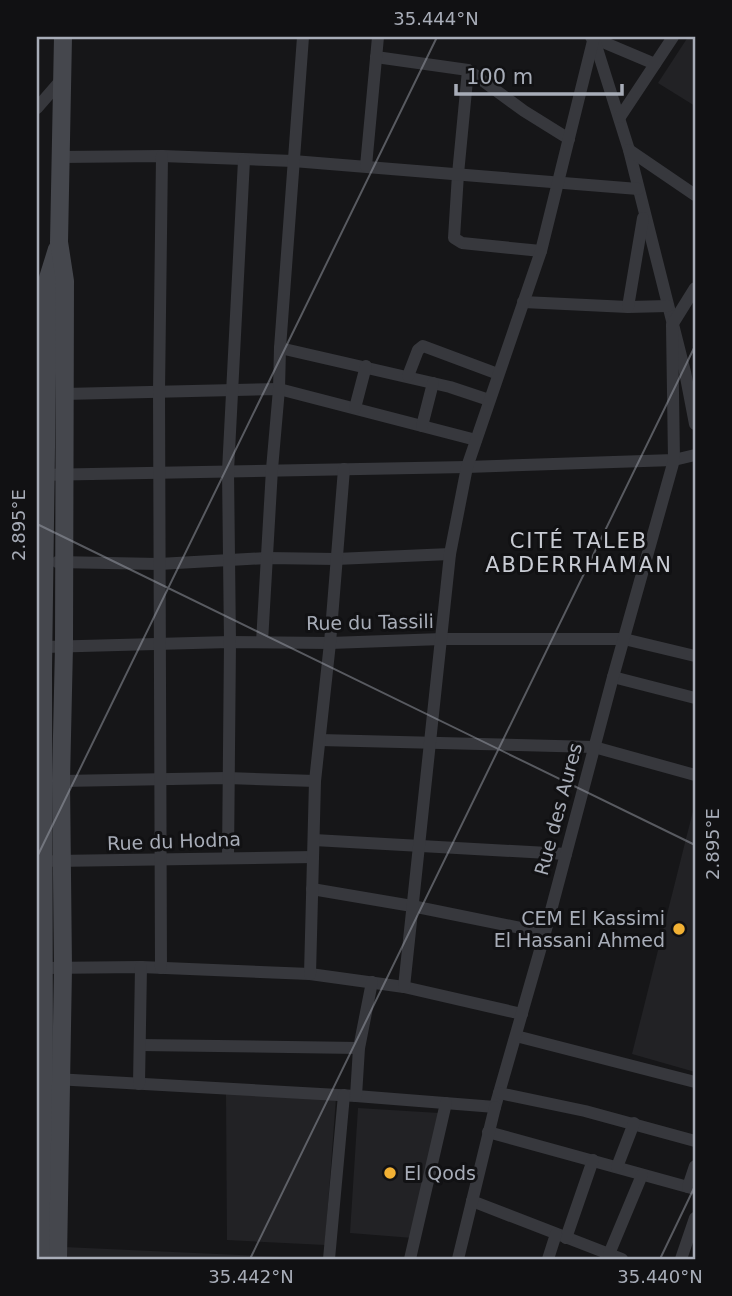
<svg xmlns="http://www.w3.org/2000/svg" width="732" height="1296" font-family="'DejaVu Sans',sans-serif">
	<rect width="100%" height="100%" fill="#161618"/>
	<g fill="#222225">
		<path d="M688 37H695V106L658 83Z"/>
		<path d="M695 803V1072L632 1054Z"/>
		<path d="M226 1093 336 1098 325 1245 227 1240Z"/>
		<path d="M358 1108 439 1113 413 1238 350 1233Z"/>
		<path d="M64 1247 327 1259H64Z"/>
	</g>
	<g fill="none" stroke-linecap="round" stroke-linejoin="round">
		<g stroke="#37383d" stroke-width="12">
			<path d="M591 37 655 64"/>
			<path d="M594 39 629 150 685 372 695 424"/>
			<path d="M376 57 468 70 524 111 569 139"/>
			<path d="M468 70 458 174 454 238 462 243 541 251"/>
			<path d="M37 108 63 78"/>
			<path d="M620 117 673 37"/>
			<path d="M629 150 695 195"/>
			<path d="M60 157 162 156 293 161 638 189"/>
			<path d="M366 166 378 37"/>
			<path d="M523 302 628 307 668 306"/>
			<path d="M628 307 643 218"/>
			<path d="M280 348 450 387 489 400"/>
			<path d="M408 376 418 350 423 346 498 374"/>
			<path d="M64 394 279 389 476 440"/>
			<path d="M355 408 366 366"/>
			<path d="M422 426 433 383"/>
			<path d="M37 475 467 467 674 460 695 455"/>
			<path d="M57 562 159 564 267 558 336 559 450 554"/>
			<path d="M262 642 272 469 279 389 280 348 303 37"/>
			<path d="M44 647 230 642 330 643 442 639H624L695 656"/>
			<path d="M613 677 695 698"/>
			<path d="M320 740 594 747 695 775"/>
			<path d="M61 781 227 778 315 781"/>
			<path d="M314 840 566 854"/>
			<path d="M228 858 230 642 228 471 244 160"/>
			<path d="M54 861 313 857"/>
			<path d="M312 889 412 906 545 933"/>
			<path d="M43 968 141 967 310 974 404 987 522 1014"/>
			<path d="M161 968 159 392 162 156"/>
			<path d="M310 974 315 781 330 643 344 469"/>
			<path d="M404 987 450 554 467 467 541 251 594 37"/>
			<path d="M516 1036 695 1082"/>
			<path d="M140 1045 359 1048"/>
			<path d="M55 1079 356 1096 495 1107 545 933 613 677 674 460 672 325 695 288"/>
			<path d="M139 1084 141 967"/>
			<path d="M499 1093 585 1111 695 1141"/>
			<path d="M356 1096 359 1048 372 982"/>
			<path d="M488 1132 695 1189"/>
			<path d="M617 1167 634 1123"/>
			<path d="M688 1187 695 1166"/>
			<path d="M472 1201 622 1259"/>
			<path d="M566 1238 593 1160"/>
			<path d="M609 1254 642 1175"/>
			<path d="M329 1259 344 1095"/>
			<path d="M410 1259 446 1103"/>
			<path d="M458 1259 495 1107"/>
			<path d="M548 1259 556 1234"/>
			<path d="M681 1259 695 1218"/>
		</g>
		<g stroke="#45474d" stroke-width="18">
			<path d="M41 1259 44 1079 43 670 48 299V278L57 249"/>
			<path d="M58 1259 63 968 61 781 64 646 65 281 59 242 63 37"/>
		</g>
	</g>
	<path fill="none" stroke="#a8adb8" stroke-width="2" stroke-opacity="0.45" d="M37 524 695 845M37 857 437 37M250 1259 695 346M660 1259 695 1186"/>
	<g fill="#f2b134" stroke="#111113" stroke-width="2.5">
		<circle cx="679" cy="929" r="7"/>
		<circle cx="390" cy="1173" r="7"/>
	</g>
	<g text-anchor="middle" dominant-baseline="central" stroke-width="6" stroke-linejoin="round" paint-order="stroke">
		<g font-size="19" fill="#a8adb8" stroke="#111113">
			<text transform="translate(370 622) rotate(-1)">Rue du Tassili</text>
			<text transform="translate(558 809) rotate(-75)">Rue des Aures</text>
			<text transform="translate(174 841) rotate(-2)">Rue du Hodna</text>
		</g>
		<g font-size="19" fill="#a8adb8" stroke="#111113" text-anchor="end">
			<text x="665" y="918">CEM El Kassimi<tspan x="665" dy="22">El Hassani Ahmed</tspan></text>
			<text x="404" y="1173" text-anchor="start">El Qods</text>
		</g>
		<g font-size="21" letter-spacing="2" fill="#c9ccd4" stroke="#111113">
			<text x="579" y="541">CITÉ TALEB<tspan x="579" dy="24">ABDERRHAMAN</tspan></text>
		</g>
	</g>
	<rect width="732" height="1296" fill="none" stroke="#111113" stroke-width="77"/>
	<path d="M456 84v10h166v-10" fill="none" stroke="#a8adb8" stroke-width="3.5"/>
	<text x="466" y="84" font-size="21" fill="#a8adb8" stroke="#111113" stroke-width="5" paint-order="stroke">100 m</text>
	<rect x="38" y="38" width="656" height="1220" fill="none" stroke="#a8adb8" stroke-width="2.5"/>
	<g font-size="18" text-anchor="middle" fill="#a8adb8">
		<text x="436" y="25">35.444°N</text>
		<text transform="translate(19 525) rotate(-90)" y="6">2.895°E</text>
		<text transform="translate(713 844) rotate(-90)" y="6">2.895°E</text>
		<text x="251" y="1283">35.442°N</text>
		<text x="660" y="1283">35.440°N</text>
	</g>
</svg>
